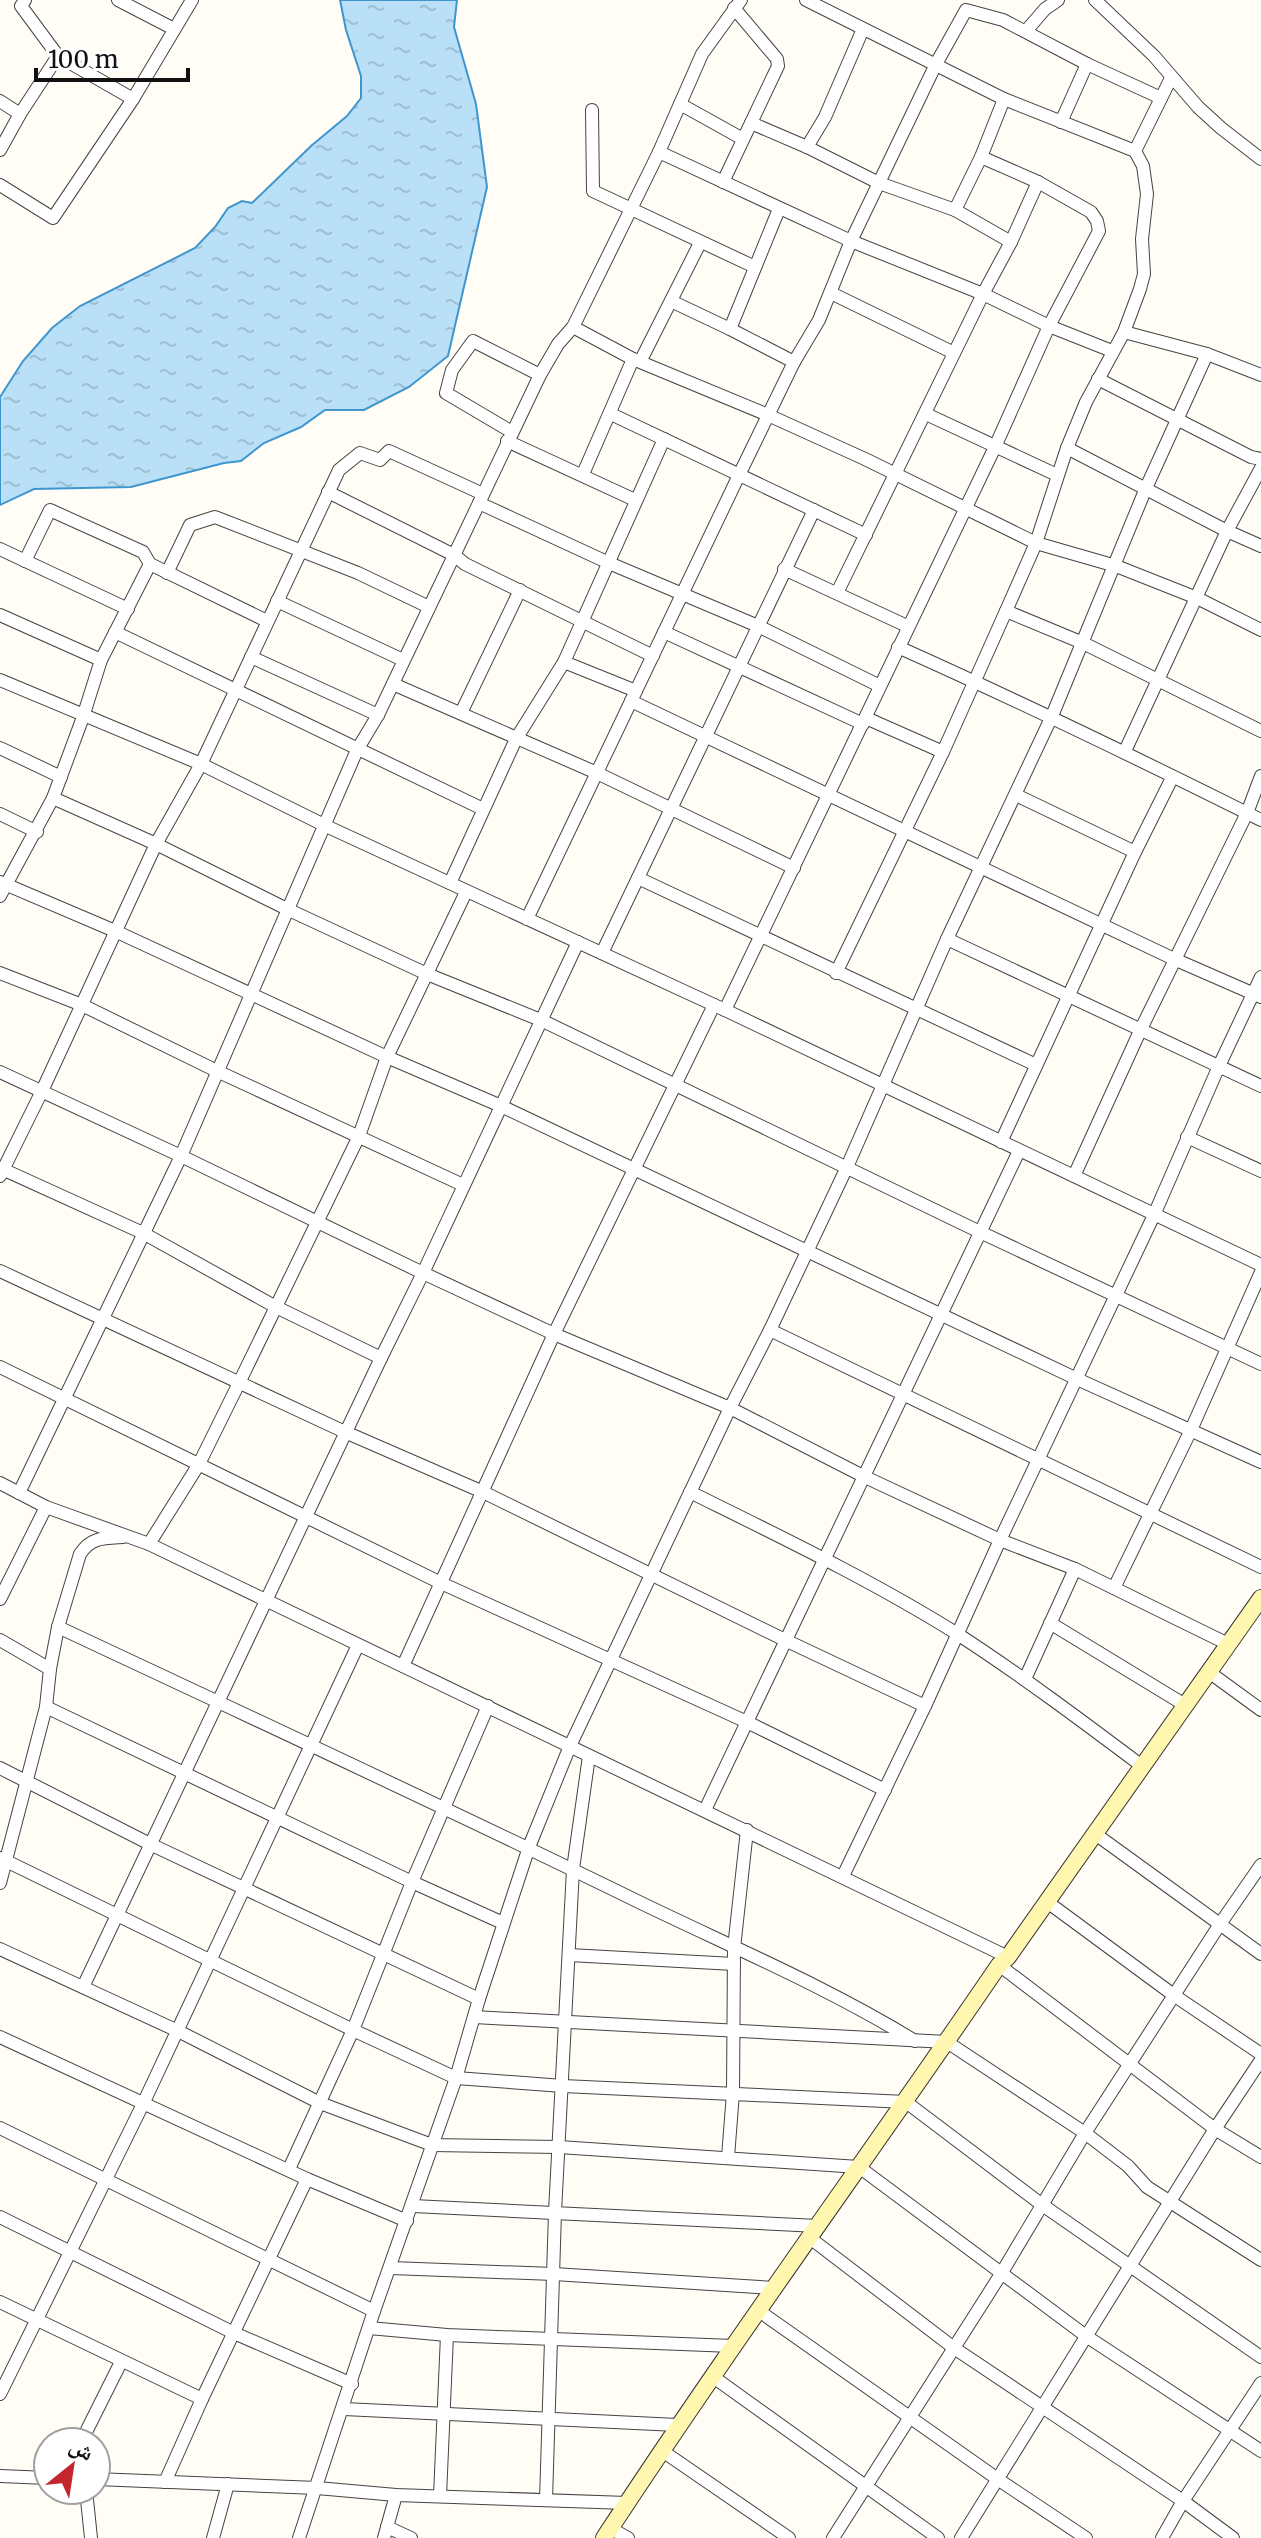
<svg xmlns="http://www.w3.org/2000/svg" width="1261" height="2538" font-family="Merriweather,'Noto Naskh Arabic',serif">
	<defs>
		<pattern id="water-ripples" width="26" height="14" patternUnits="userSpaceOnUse" patternTransform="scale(2)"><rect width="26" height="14" fill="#b9e0f7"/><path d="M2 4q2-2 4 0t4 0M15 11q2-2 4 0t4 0" fill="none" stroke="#9ebfd3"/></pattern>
	</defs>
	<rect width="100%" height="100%" fill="#fffdf5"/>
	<path fill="url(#water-ripples)" stroke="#3f96cf" stroke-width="2" d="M340 0H457L454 27 476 104 487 187 448 356 409 387 364 410H325L301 427 264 443 241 461 224 463 131 487 34 489 0 505V397L23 361 52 328 80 306 195 248 215 227 228 208 242 201 252 203 311 146 347 116 361 98V76L346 30Z"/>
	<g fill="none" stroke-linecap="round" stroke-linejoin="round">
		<defs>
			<g id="street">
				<path d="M118 0 174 29"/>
				<path d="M806 0 1004 99 1135 151 1143 166 1147 194 1142 239 1144 274 1140 289 1124 332 1086 402 1067 448 1036 543 1006 611 943 752 836 973"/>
				<path d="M1095 0 1154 56 1198 107 1221 128 1261 159"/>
				<path d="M1026 31 1045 9 1058 0"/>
				<path d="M58 56 133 99"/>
				<path d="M0 101 20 114"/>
				<path d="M680 104 743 139"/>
				<path d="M592 110 593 191 755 267"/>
				<path d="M1061 122 1087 64"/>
				<path d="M751 123 807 147 879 183 955 210 1011 242"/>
				<path d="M807 147 825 117 863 29"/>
				<path d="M0 150 20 114 58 56 21 6 25 0"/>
				<path d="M1135 151 1171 78"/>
				<path d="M659 152 851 241 983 294 1049 326 1112 351"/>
				<path d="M723 182 778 66 777 59 734 8"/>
				<path d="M0 185 53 218 133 99 192 0"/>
				<path d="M779 209 730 329 794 362"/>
				<path d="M955 210 981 157 1004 99"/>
				<path d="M831 293 954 353"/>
				<path d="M671 301 730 329"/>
				<path d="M573 327 633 359 768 415 865 459 1036 543 1116 566 1197 598 1261 630"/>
				<path d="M1124 332 1207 354 1261 375"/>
				<path d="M641 360 700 243"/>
				<path d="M1098 379 1251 457 1261 459"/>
				<path d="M611 414 866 535"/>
				<path d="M926 414 1057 475"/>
				<path d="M512 432 446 393 452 370 473 341 540 375"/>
				<path d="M507 441 635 500"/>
				<path d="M1067 448 1227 531 1261 546"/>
				<path d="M583 474 633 359"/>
				<path d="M328 492 454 555 465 564 653 656"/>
				<path d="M479 503 609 563 758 626 880 686"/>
				<path d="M0 549 128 609"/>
				<path d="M25 561 50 510 143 552 150 564 267 621"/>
				<path d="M784 569 907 626"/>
				<path d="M167 573 190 525 215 517 358 573 429 607"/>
				<path d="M837 593 983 294 1011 242 1038 182"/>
				<path d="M277 601 403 660"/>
				<path d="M1006 611 1083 643 1261 731"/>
				<path d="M0 615 101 660"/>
				<path d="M115 632 483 809"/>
				<path d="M664 632 863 724"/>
				<path d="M898 647C1021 702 1141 760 1261 820"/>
				<path d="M251 657 378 715"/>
				<path d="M564 662 636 691"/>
				<path d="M0 680 201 764 326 826 725 1010 1261 1265"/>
				<path d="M393 684 597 773 794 868"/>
				<path d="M631 701 1174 959 1261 997"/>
				<path d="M461 713 520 590"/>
				<path d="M866 718 943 752"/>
				<path d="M0 748 61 777"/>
				<path d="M1125 751 1227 531 1261 468"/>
				<path d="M1016 795 1135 852"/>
				<path d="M53 798 156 844 289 910 427 974 543 1021 980 1232 1261 1364"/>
				<path d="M0 814 37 832"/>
				<path d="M638 878 1036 1065"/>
				<path d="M0 882 115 931 387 1057 501 1106 1077 1379 1261 1462"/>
				<path d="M450 883 516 739 564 662 664 439"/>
				<path d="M0 896 53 798 83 717 101 660 150 564"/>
				<path d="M527 919 740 473 794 362 819 320 851 241 936 64 966 10 1003 20 1087 64 1161 98"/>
				<path d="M947 939 1261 1086"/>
				<path d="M602 953 814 510"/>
				<path d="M0 973 82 1005 219 1072 463 1185"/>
				<path d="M725 1010 995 447 1049 326 1099 231 1097 221 1091 212 1038 182 981 157"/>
				<path d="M0 1072 181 1156 423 1273 554 1334 730 1408 865 1477 1000 1540 1075 1569 1228 1644"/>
				<path d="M1187 1137 1261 1171"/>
				<path d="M1001 1142 1135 852 1172 778"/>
				<path d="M0 1168 143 1233 276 1307 381 1358"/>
				<path d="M0 1176 42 1091 156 844 201 764 339 470 360 453 380 460 389 451 483 494"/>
				<path d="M1074 1176 1140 1031 1247 813 1261 776"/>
				<path d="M0 1271 345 1432 483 1492 785 1640 925 1706"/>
				<path d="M770 1330 1261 1567"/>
				<path d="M0 1367 441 1583 747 1722 885 1790"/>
				<path d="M0 1483 46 1507 149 1544 1008 1957"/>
				<path d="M690 1492C781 1537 873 1581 959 1635 1022 1676 1082 1721 1142 1766"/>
				<path d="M19 1493 181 1156 357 750 378 715 540 375 558 344 573 327 659 152 702 54 741 0"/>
				<path d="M149 1544 199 1464 239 1383 359 1136 387 1057 466 892"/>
				<path d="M1114 1588 1191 1430 1261 1272"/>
				<path d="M0 1599 46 1507"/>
				<path d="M1050 1623 1185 1705"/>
				<path d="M58 1627C252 1718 447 1808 639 1902 732 1947 827 1987 915 2041"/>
				<path d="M0 1640 50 1669"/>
				<path d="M403 1666 554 1334 714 1005"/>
				<path d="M1209 1672 1261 1710"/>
				<path d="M1025 1679 1075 1569"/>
				<path d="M46 1707 412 1882 503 1923"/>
				<path d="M0 1768 152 1845 479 1999"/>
				<path d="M705 1810 1019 1151"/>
				<path d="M1094 1833 1261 1954"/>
				<path d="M0 1858 353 2030 456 2078 563 2086 906 2102 1041 2204 1261 2357"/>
				<path d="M843 1876 925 1706 1000 1540 1154 1215 1219 1066 1261 977"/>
				<path d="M0 1883 46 1707 50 1669 58 1627 80 1554C91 1537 104 1538 123 1537"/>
				<path d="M1046 1901 1175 1996 1261 2054"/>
				<path d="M0 1949 178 2031 320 2103 432 2145 559 2147 859 2167 1086 2336 1261 2451"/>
				<path d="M569 1955 734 1964"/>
				<path d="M999 1965 1215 2129 1261 2157"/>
				<path d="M83 1987 381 1358 423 1273 578 942"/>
				<path d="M474 2017 947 2042 1085 2133 1128 2166 1147 2187 1261 2260"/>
				<path d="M0 2037 307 2179 407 2221"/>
				<path d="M0 2128 374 2311"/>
				<path d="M728 2157 733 2093 734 1948 747 1830"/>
				<path d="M289 2169 353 2030 412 1882 488 1706"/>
				<path d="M413 2206 818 2226"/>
				<path d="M0 2217 234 2333 352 2384"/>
				<path d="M810 2238 954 2348 1183 2501 1233 2538"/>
				<path d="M391 2268 554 2274 774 2288"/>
				<path d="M0 2302 202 2399"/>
				<path d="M759 2311 999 2480 1086 2538"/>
				<path d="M369 2328 447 2335 733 2346"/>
				<path d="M712 2376 938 2538"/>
				<path d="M0 2394 143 2104 358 1645"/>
				<path d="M344 2409 677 2425"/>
				<path d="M81 2442 121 2362"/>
				<path d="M661 2450 789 2538"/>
				<path d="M0 2476 48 2478"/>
				<path d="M96 2479 317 2488 396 2495 627 2503"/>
				<path d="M165 2482 202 2399 307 2179"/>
				<path d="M86 2490 91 2538"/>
				<path d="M440 2496 447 2335"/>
				<path d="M546 2500 555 2212 573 1869 589 1756"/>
				<path d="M387 2527 411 2538"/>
				<path d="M610 2528 628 2538"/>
				<path d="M213 2538 228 2484"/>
				<path d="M299 2538 374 2311 456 2078 479 1999 529 1847 570 1746 730 1408 770 1330 847 1167 947 939 1052 716 1146 488 1207 354"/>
				<path d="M384 2538 396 2495"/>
				<path d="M833 2538 1001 2274 1085 2133 1220 1924 1261 1865"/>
				<path d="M961 2538 1215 2129 1261 2060"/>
				<path d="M1162 2538 1183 2501 1261 2383"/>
			</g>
			<path id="secondary" d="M604 2538C731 2344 868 2157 999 1965L1008 1957 1261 1598"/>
		</defs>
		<use href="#street" stroke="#444" stroke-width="14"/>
		<use href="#secondary" stroke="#333" stroke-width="18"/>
		<use href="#street" stroke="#fff" stroke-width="12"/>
		<use href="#secondary" stroke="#fff6b0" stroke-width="16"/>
	</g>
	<g transform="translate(72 2466) rotate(30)"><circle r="38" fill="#ffffff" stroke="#a0a0a0" stroke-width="2"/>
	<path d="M0-6L14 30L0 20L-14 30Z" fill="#c4262e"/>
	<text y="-12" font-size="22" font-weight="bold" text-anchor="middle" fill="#111111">ش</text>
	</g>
	<path d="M36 68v12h152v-12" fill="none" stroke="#111111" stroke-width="4"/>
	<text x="48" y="68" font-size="24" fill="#111111" stroke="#ffffff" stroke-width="6" paint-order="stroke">100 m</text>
</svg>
